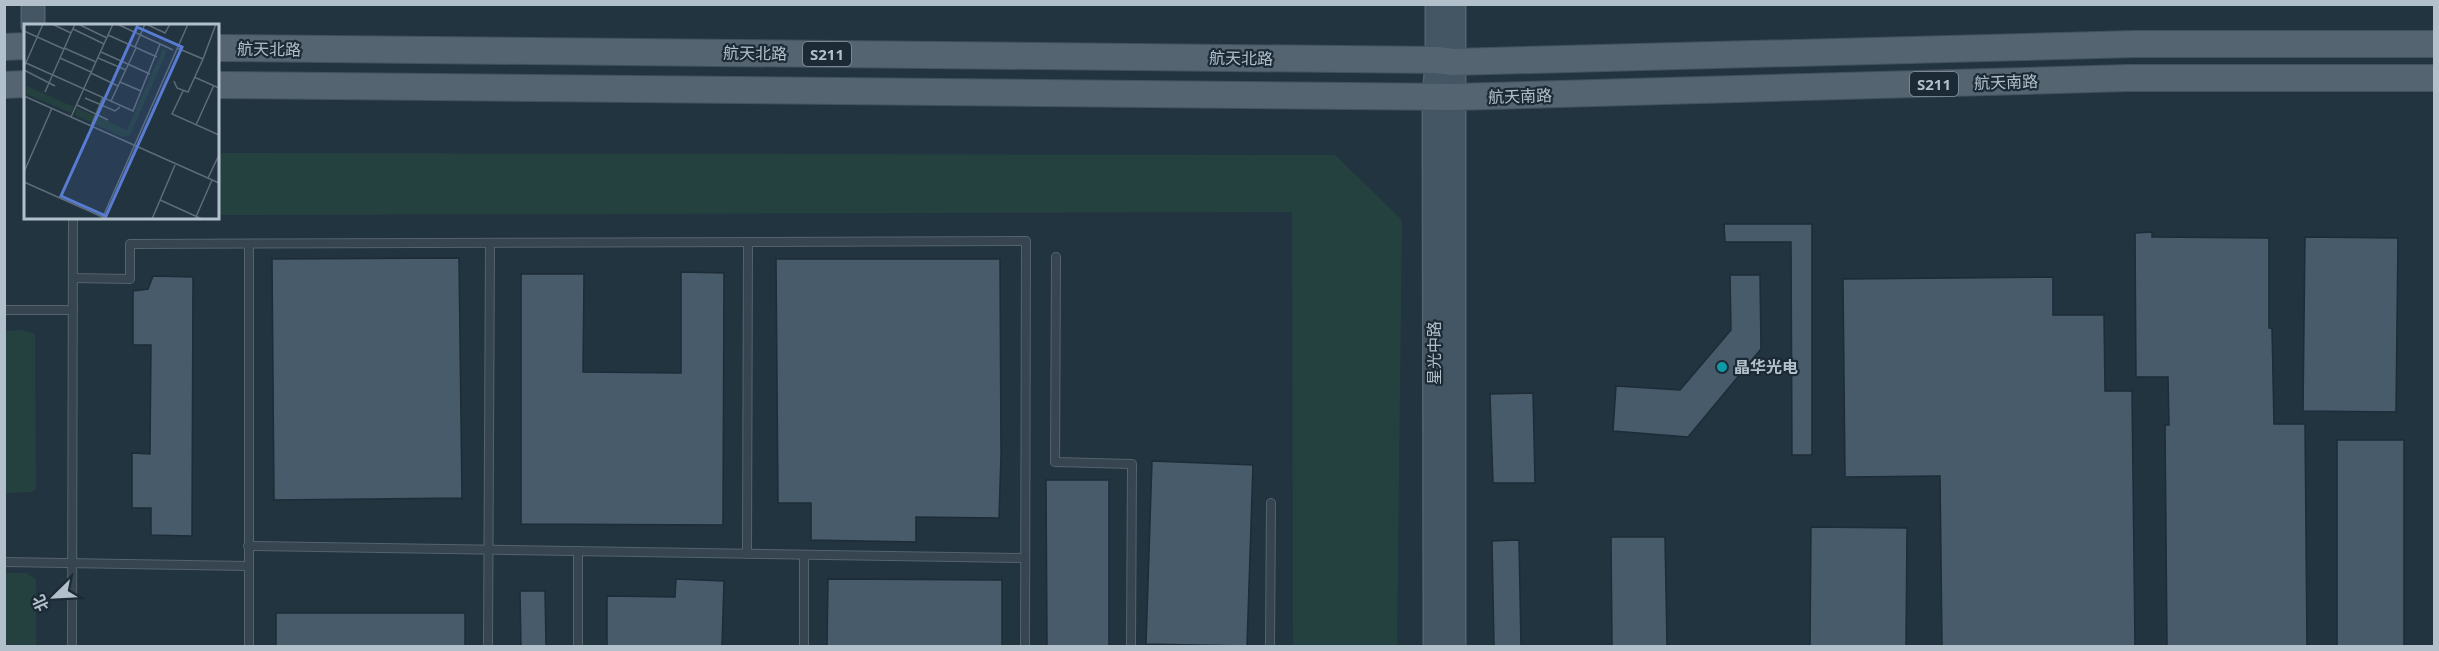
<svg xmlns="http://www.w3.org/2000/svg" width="2439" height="651" font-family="'Noto Sans','Noto Sans SC',sans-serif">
	<rect width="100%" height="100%" fill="#223440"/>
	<g fill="#244140">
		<path d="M218 153 1335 155 1402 220 1397 646H1293L1292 212 218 215Z"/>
		<path d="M21 330 35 334 36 489 32 492 5 493V331Z"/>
		<path d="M5 573H26L36 579V646H5Z"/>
	</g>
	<g fill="#475b6a" stroke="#1d2c37" stroke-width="1.5">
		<path d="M1724 224H1812V455H1792L1791 242H1725Z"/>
		<path d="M2152 232V237L2269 238V328H2272L2274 424H2305L2307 646H2167L2165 425H2169L2168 377H2136L2135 233Z"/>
		<path d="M2305 237 2398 238 2396 412 2303 411Z"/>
		<path d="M459 258 462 498 274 500 272 259Z"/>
		<path d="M776 259H1000L1001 455 999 518 916 517V542L811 540V503H778Z"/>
		<path d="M681 272 724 273 723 525 521 524V274H584L583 372 681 373Z"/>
		<path d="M1730 275H1760L1761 349 1688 437 1613 431 1616 386 1680 390 1731 330Z"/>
		<path d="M153 276 193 277 192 536 151 535V508H132V453L150 454 151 345H133V291L148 289Z"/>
		<path d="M2053 277V315H2104L2105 391H2132L2135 646H1942L1940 476 1845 477 1843 279Z"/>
		<path d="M1533 393 1535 483H1493L1490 394Z"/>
		<rect x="2337" y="440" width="67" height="206"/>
		<path d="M1152 461 1253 465 1247 646 1146 644Z"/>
		<path d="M1046 480H1109V646H1047Z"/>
		<path d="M1811 527 1907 528 1906 646H1810Z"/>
		<path d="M1611 537H1665L1667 646H1612Z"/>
		<path d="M1519 540 1521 646H1494L1492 541Z"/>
		<path d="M676 579 724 581 722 646H607V596L675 597Z"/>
		<path d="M828 579 1002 580V646H827Z"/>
		<path d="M520 591H545L546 646H521Z"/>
		<rect x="276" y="613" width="189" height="33"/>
	</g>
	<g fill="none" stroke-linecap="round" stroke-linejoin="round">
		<defs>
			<g id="lane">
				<path d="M1056 257 1055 462 1132 464 1131 646"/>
				<path d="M73 278 130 279V244L1026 241 1025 646"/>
				<path d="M4 310H73"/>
				<path d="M248 546 1025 558"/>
				<path d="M747 554 748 242"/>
				<path d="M4 562 248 566"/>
				<path d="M72 646 73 218"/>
				<path d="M249 646V245"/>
				<path d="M488 646 490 244"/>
				<path d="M578 646V551"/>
				<path d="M804 646V555"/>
				<path d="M1270 646 1271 503"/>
			</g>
			<g id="secondary">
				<path d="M33 4V26"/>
				<path d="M1454 4V646"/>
				<path d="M1435 646 1434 97 1437 60V4"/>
			</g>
			<g id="primary">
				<path d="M4 47 26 46"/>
				<path d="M218 48 1437 60 1453 62 2135 44H2434"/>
				<path d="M4 85 26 84"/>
				<path d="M218 85 1454 97 2128 78H2434"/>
			</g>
		</defs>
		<use href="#lane" stroke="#54636e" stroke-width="10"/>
		<use href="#secondary" stroke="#54636e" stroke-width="25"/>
		<use href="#primary" stroke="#42515c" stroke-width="28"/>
		<use href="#lane" stroke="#364550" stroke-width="8"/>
		<use href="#secondary" stroke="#445564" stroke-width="22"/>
		<use href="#primary" stroke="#546470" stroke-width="26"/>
	</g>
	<circle fill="#0f9aa8" stroke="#1b2a35" stroke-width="2" cx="1722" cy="367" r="6"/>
	<g text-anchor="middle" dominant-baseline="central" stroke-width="4.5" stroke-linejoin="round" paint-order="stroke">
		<g fill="#1b2a35" stroke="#85939e" stroke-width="1.5">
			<rect x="803" y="42" width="48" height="24" rx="4.5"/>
			<rect x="1910" y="72" width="48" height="24" rx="4.5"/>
		</g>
		<g font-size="15" font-weight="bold" fill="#b2c0cb">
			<text x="827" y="54">S211</text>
			<text x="1934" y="84">S211</text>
		</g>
		<g font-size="16" fill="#b2c0cb" stroke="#1b2a35">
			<text transform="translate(269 49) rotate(1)">航天北路</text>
			<text transform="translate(755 53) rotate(1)">航天北路</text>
			<text transform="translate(1241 58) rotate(1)">航天北路</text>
			<text transform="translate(2006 82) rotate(-2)">航天南路</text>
			<text transform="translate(1520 96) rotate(-2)">航天南路</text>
			<text transform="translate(1434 353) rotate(-90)">星光中路</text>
		</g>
		<g font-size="16" font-weight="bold" fill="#b2c0cb" stroke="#1b2a35" text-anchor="start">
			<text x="1734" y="367">晶华光电</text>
		</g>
	</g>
	<g transform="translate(24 24)">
		<rect width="195" height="195" fill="#223440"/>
		<path d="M139 25 143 27 106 111 99 113 51 91 53 84 103 106ZM0 61 50 83 47 89 0 69Z" fill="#244140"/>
		<path fill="none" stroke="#5c6c78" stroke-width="1.5" d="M28 0 47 9M54 0 83 14M93 0 149 26M122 0 141 9 146 0M49 5 80 20M0 7 40 25M84 11 133 33M111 23 121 0M40 24 72 38M77 28 126 50M36 34 67 48M74 34 102 46M179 35 192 0M2 39 109 87 136 20M0 43 19 0M0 46 31 62M67 49 94 62M170 53 195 64M150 57 153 64 164 68 179 35 153 24M96 58 117 67M159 67 148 90 195 111M21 68 51 0M0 72 195 159M61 74 91 87 96 83M87 77 112 24M53 81 84 96M47 93 89 0M172 101 190 61M67 102 79 73M0 148 28 84M184 154 195 131M0 158 83 195M136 176 178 195M78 195 164 0M128 195 151 141M171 195 188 156"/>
		<path fill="#597cd3" fill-opacity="0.15" stroke="#597cd3" stroke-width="3" d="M113 3 158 23 82 192 37 172Z"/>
		<rect width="195" height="195" fill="none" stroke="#b2c0cb" stroke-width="3"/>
	</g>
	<rect width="2439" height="651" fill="none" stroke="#b2c0cb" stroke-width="12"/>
	<g transform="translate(54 597) rotate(246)" stroke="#1b2a35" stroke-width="4.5" paint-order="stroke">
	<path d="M0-4.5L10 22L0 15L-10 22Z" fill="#b2c0cb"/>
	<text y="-9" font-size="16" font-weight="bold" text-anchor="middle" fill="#b2c0cb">北</text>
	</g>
</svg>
